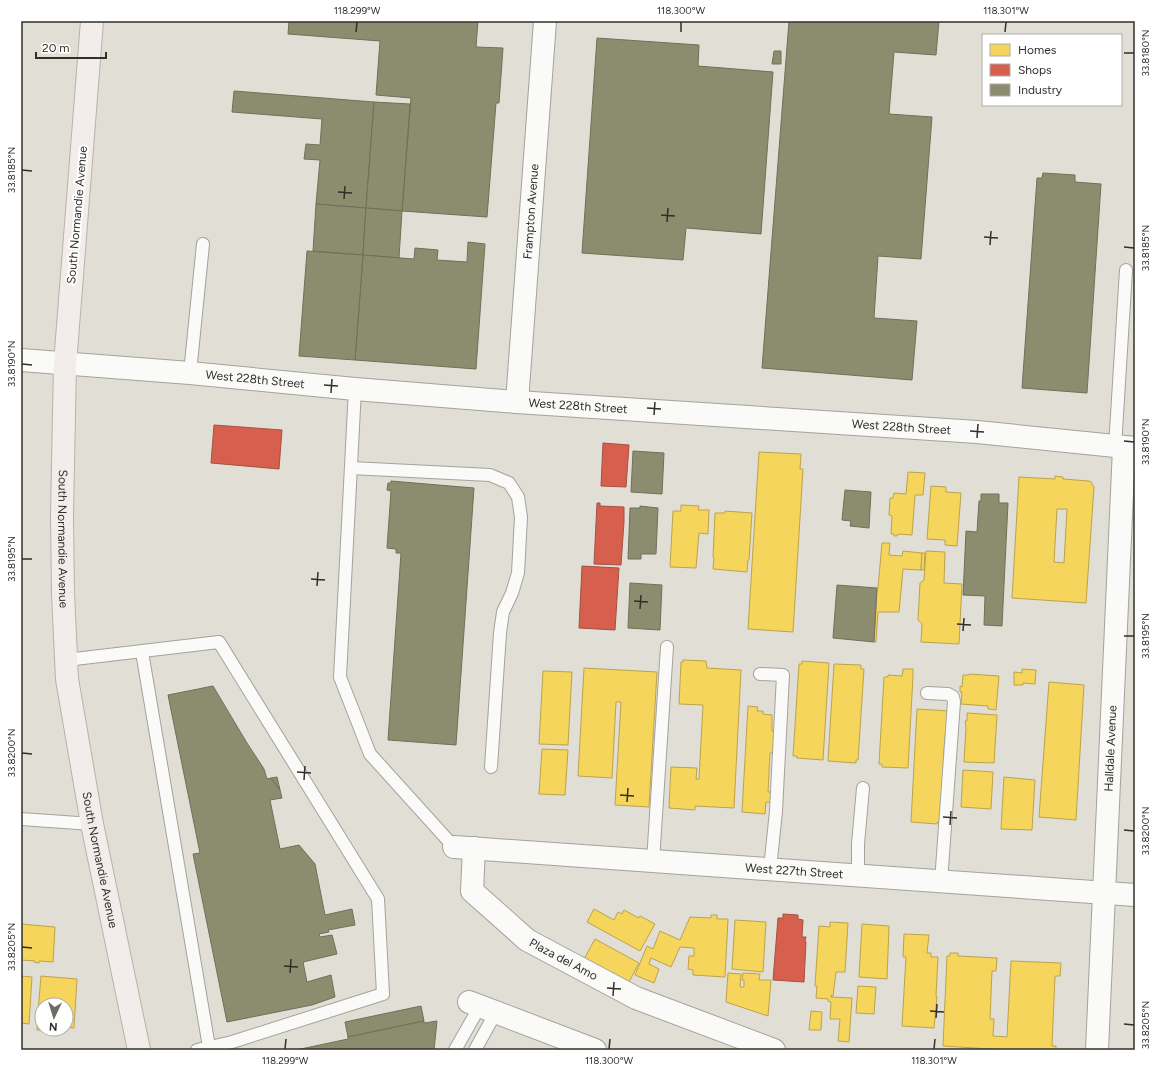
<svg xmlns="http://www.w3.org/2000/svg" width="1156" height="1071" font-family="Figtree,sans-serif">
	<rect width="100%" height="100%" fill="#e1ded5"/>
	<g fill="#f6d55c" stroke="#bba34c" fill-rule="evenodd">
		<path d="M759 452 801 454 800 469H803L793 632 748 629Z"/>
		<path d="M908 472 925 473 923 495H915L912 535 898 534 897 536H894V534H891L892 516 889 515 890 498H893L894 493 906 494Z"/>
		<path d="M1055 476 1063 477V479L1089 481 1091 482 1094 487 1086 603 1012 598 1019 477 1055 479ZM1057 509H1067L1064 563 1054 562Z"/>
		<path d="M931 486 946 487V492L961 493 957 546 945 545V540L927 539Z"/>
		<path d="M681 505 699 506 698 510H709L708 534 699 533 696 568 670 567 673 511H681Z"/>
		<path d="M725 511 752 513 749 560H748L747 572 713 569 714 557H713L715 513H725Z"/>
		<path d="M882 543H890L889 555 902 556 903 551 922 553 921 570 903 569 899 612H878L876 642H874L877 588H878Z"/>
		<path d="M926 551 945 552 944 583 962 584 959 644 921 642 922 624 918 620 920 583 924 580Z"/>
		<path d="M922 553H925L924 570H921Z"/>
		<path d="M683 660 706 661 707 668 741 670 734 808 695 806V810L669 808 671 767 697 768 696 779H699L703 705 679 704 681 662H683Z"/>
		<path d="M802 661 829 663 823 760 797 758V756H793L799 664H802Z"/>
		<path d="M834 664 861 665V669H864L858 760H856V763L828 761Z"/>
		<path d="M584 668 657 672 649 807 615 805 621 702H616L612 778 578 776Z"/>
		<path d="M903 669H913V676L908 768 882 767V764H879L884 677H888V675L902 676Z"/>
		<path d="M1022 669 1036 670 1035 684 1023 683V685H1014V672L1022 673Z"/>
		<path d="M543 671 572 672 568 745 539 744Z"/>
		<path d="M969 674 999 676 996 710 988 709V706L961 704 962 692H960V686L962 687 963 675H969Z"/>
		<path d="M1049 682 1084 685 1076 820 1039 817Z"/>
		<path d="M748 706 758 707 757 711H763V714L772 715V731H775L774 753H770L768 792H771V802H766L765 814 742 812Z"/>
		<path d="M917 709 949 711 947 735H945L940 822H937V824L911 822Z"/>
		<path d="M967 713 997 715 994 763 964 762 966 728 965 721H967Z"/>
		<path d="M542 749 568 750 565 795 539 794Z"/>
		<path d="M963 770 993 772 991 809 961 807Z"/>
		<path d="M1004 777 1035 780 1032 830 1001 829Z"/>
		<path d="M594 909 614 920 618 912 622 914 624 910 639 918 640 916 655 924 640 951 587 922Z"/>
		<path d="M711 915H717V919H728L725 977 693 975V970L688 969 689 956H694V948L680 947 671 967 651 958 649 964 659 969 654 983 635 975 647 946 653 949 660 931 680 940 690 917 711 918Z"/>
		<path d="M735 920 766 922 763 972 732 969Z"/>
		<path d="M830 922 848 923 845 972H836L833 996 831 995V997L852 998 849 1042 838 1041 840 1019H830L831 1002 828 1001V999L816 998 817 986H815L819 926 830 927Z"/>
		<path d="M21 924 55 927 53 962 39 961V963L34 962 35 961 21 960Z"/>
		<path d="M862 924 889 926 887 979 859 977Z"/>
		<path d="M904 934 929 935 927 953H931V957H938L936 996H937L934 1028 902 1026 906 957H903Z"/>
		<path d="M595 939 639 963 628 984 583 961Z"/>
		<path d="M950 953H958V956L997 958 996 971H992L990 1019H994L993 1036 1007 1037 1011 961 1061 963 1060 976H1055L1052 1046H1056V1050H1007L943 1046 947 956H950Z"/>
		<path d="M728 973 741 974 740 987H744V980H742L743 973 760 974 759 980H771L768 1016 726 1002Z"/>
		<path d="M21 976 32 977 29 1024 21 1023Z"/>
		<path d="M41 976 77 979 74 1028 66 1027V1005H42V1029H63V1032L37 1030 38 1016H37V1012H38Z"/>
		<path d="M858 986 876 987 874 1014 856 1013Z"/>
		<path d="M811 1011 822 1012 821 1030H809Z"/>
	</g>
	<g fill="#d6604d" stroke="#a45142">
		<path d="M214 425 282 430 279 469 211 463Z"/>
		<path d="M603 443 629 445 626 487 601 486Z"/>
		<path d="M597 503H600V506L624 507V522L621 565 594 564Z"/>
		<path d="M582 566 619 568 615 630 579 628Z"/>
		<path d="M783 914 798 915V919L803 920 802 937H806L805 941 806 942 804 982 773 980 778 918H783Z"/>
	</g>
	<g fill="#8c8c6e" stroke="#707059">
		<path d="M289 21H478L476 47 503 48 499 103H496L487 217 402 211 411 98 376 95 380 41 288 34Z"/>
		<path d="M789 21H939L936 55 894 52 889 114 932 117 921 259 878 256 874 318 917 321 912 380 762 368Z"/>
		<path d="M597 38 699 45 698 66 773 72 761 234 686 228 683 260 582 253Z"/>
		<path d="M774 51H781V64H772Z"/>
		<path d="M234 91 374 102 366 208 316 204 320 160 304 159 306 144 320 145 322 119 232 112Z"/>
		<path d="M374 102 410 104 402 211 366 208Z"/>
		<path d="M1043 173 1075 175V182L1101 184 1087 393 1022 388 1037 178H1042Z"/>
		<path d="M316 204 366 208 363 255 313 251Z"/>
		<path d="M366 208 402 211 399 258 363 255Z"/>
		<path d="M468 242 485 244 476 369 355 360 363 255 414 259 415 248 438 250 437 260 467 262Z"/>
		<path d="M307 251 363 255 355 360 299 356Z"/>
		<path d="M633 451 664 453 662 494 631 492Z"/>
		<path d="M391 481 474 488 456 745 388 740 401 553H396V549L387 548 391 491 387 490 388 483H391Z"/>
		<path d="M845 490 871 492 869 528 850 526 851 521 842 520Z"/>
		<path d="M981 494H999V503H1008L1002 626 984 625 985 596 963 595 966 531 977 532 979 501H981Z"/>
		<path d="M640 506 658 508 656 554H641V559H628L630 508H640Z"/>
		<path d="M630 583 662 585 660 630 628 628Z"/>
		<path d="M837 585 877 588 874 642 833 638Z"/>
		<path d="M213 686 247 743 264 769 267 779 271 778 280 790 282 798 270 800 280 849 299 845 315 864 325 915 352 909 355 925 328 930 329 932 319 934 320 937 332 935 337 954 303 962 307 982 331 975 335 997 312 1005 227 1022 193 854 200 853 168 695Z"/>
		<path d="M277 777 280 790 271 778Z"/>
		<path d="M421 1006 424 1021 348 1037 345 1022Z"/>
		<path d="M424 1021V1023L437 1021 434 1050H296L348 1039V1037Z"/>
	</g>
	<g fill="none" stroke-linecap="round" stroke-linejoin="round">
		<defs>
			<g id="service">
				<path d="M190 373 203 244"/>
				<path d="M355 389 340 677 370 754 454 847"/>
				<path d="M1115 447 1126 270"/>
				<path d="M351 468 490 475 509 483 518 497 521 517 518 573 512 593 503 612 500 633 491 767"/>
				<path d="M142 652 209 1047"/>
				<path d="M66 660 219 642 378 899 383 994 232 1042 197 1050"/>
				<path d="M760 674 783 675 776 811 770 869"/>
				<path d="M927 693 948 694 953 697 954 702 941 882"/>
				<path d="M21 819 92 824"/>
				<path d="M653 861 667 647"/>
				<path d="M858 876V844L863 788"/>
				<path d="M455 1050 480 1006"/>
				<path d="M475 1050 496 1012"/>
			</g>
			<g id="minor">
				<path id="s1" d="M517 402 545 21"/>
				<path id="s2" d="M454 847 1135 895"/>
				<path id="s3" d="M474 848 472 891 527 940 636 998 774 1050"/>
				<path d="M469 1002 595 1050"/>
				<path id="s4" d="M1097 1050 1124 448"/>
			</g>
			<g id="tertiary">
				<path id="s5" d="M21 360 190 373 355 389 517 402 977 432 1135 448"/>
			</g>
			<g id="primary">
				<path id="s6" d="M92 21 65 364 62 516 63 593 67 679 92 824 139 1050"/>
			</g>
		</defs>
		<use href="#service" stroke="#a4a29b" stroke-width="14"/>
		<use href="#minor" stroke="#a4a29b" stroke-width="24"/>
		<use href="#tertiary" stroke="#a4a29b" stroke-width="24"/>
		<use href="#primary" stroke="#bab1aa" stroke-width="24"/>
		<use href="#service" stroke="#fafaf9" stroke-width="12"/>
		<use href="#minor" stroke="#fafaf9" stroke-width="22"/>
		<use href="#tertiary" stroke="#fafaf9" stroke-width="22"/>
		<use href="#primary" stroke="#f2edea" stroke-width="22"/>
	</g>
	<path fill="none" stroke="#302f28" stroke-width="1.5" d="M356 32 357 22M681 32V22M1005 32 1006 22M1124 53H1134M22 170 32 171M338 192 352 193M344 199 345 186M661 215 675 216M667 222 668 208M984 237 998 238M990 245 991 231M1124 247 1134 248M22 364 32 365M324 385 338 386M331 393 332 379M647 408 661 409M654 415 655 402M970 431 984 432M977 438 978 424M1124 441 1134 442M22 559H32M311 579 325 580M317 586 318 572M634 601 648 602M640 609 641 595M957 624 971 625M963 631 964 618M1124 636H1134M22 753 32 754M297 772 311 773M304 780 305 766M620 795 634 796M627 802 628 788M943 817 957 818M950 825 951 811M1124 830 1134 831M22 947 32 948M284 966 298 967M290 973 291 959M607 988 621 989M613 996 614 982M930 1011 944 1012M936 1018 937 1004M1124 1024 1134 1025M285 1049 286 1039M609 1049 610 1039M934 1049 935 1039"/>
	<g text-anchor="middle" dominant-baseline="central" stroke-width="4" stroke-linejoin="round" paint-order="stroke">
		<g font-size="12" fill="#302f28" stroke="#fff">
			<text stroke="none"><textPath href="#s1" startOffset="191">Frampton Avenue</textPath></text>
			<text transform="translate(77 215) rotate(-85)">South Normandie Avenue</text>
			<text stroke="none"><textPath href="#s5" startOffset="235">West 228th Street</textPath></text>
			<text stroke="none"><textPath href="#s5" startOffset="559">West 228th Street</textPath></text>
			<text stroke="none"><textPath href="#s5" startOffset="883">West 228th Street</textPath></text>
			<text stroke="none"><textPath href="#s6" startOffset="519">South Normandie Avenue</textPath></text>
			<text stroke="none"><textPath href="#s4" startOffset="302">Halldale Avenue</textPath></text>
			<text stroke="none"><textPath href="#s6" startOffset="843">South Normandie Avenue</textPath></text>
			<text stroke="none"><textPath href="#s2" startOffset="341">West 227th Street</textPath></text>
			<text stroke="none"><textPath href="#s3" startOffset="158">Plaza del Amo</textPath></text>
		</g>
	</g>
	<rect width="1156" height="1071" fill="none" stroke="#ffffff" stroke-width="44"/>
	<rect x="982" y="34" width="140" height="72" fill="#ffffff" stroke="#acaca9"/>
	<rect x="990" y="44" width="20" height="12" fill="#f6d55c" stroke="#acaca9"/>
	<text x="1018" y="54" font-size="12" fill="#302f28">Homes</text>
	<rect x="990" y="64" width="20" height="12" fill="#d6604d" stroke="#acaca9"/>
	<text x="1018" y="74" font-size="12" fill="#302f28">Shops</text>
	<rect x="990" y="84" width="20" height="12" fill="#8c8c6e" stroke="#acaca9"/>
	<text x="1018" y="94" font-size="12" fill="#302f28">Industry</text>
	<g transform="translate(54 1017) rotate(184)"><circle r="19" fill="#ffffff" stroke="#acaca9"/>
	<path d="M0-3L7 15L0 10L-7 15Z" fill="#6e6c65"/>
	<text y="-6" font-size="11" font-weight="bold" text-anchor="middle" fill="#302f28">N</text>
	</g>
	<path d="M36 52v6h70v-6" fill="none" stroke="#302f28" stroke-width="2"/>
	<text x="42" y="52" font-size="12" fill="#302f28" stroke="#ffffff" stroke-width="3" paint-order="stroke">20 m</text>
	<rect x="22" y="22" width="1112" height="1027" fill="none" stroke="#302f28" stroke-width="1.5"/>
	<g font-size="10" text-anchor="middle" fill="#302f28">
		<text x="357" y="14">118.299°W</text>
		<text x="681" y="14">118.300°W</text>
		<text x="1006" y="14">118.301°W</text>
		<text transform="translate(1145 53) rotate(-90)" y="4">33.8180°N</text>
		<text transform="translate(11 170) rotate(-90)" y="4">33.8185°N</text>
		<text transform="translate(1145 248) rotate(-90)" y="4">33.8185°N</text>
		<text transform="translate(11 364) rotate(-90)" y="4">33.8190°N</text>
		<text transform="translate(1145 442) rotate(-90)" y="4">33.8190°N</text>
		<text transform="translate(11 559) rotate(-90)" y="4">33.8195°N</text>
		<text transform="translate(1145 636) rotate(-90)" y="4">33.8195°N</text>
		<text transform="translate(11 753) rotate(-90)" y="4">33.8200°N</text>
		<text transform="translate(1145 831) rotate(-90)" y="4">33.8200°N</text>
		<text transform="translate(11 947) rotate(-90)" y="4">33.8205°N</text>
		<text transform="translate(1145 1025) rotate(-90)" y="4">33.8205°N</text>
		<text x="285" y="1064">118.299°W</text>
		<text x="609" y="1064">118.300°W</text>
		<text x="934" y="1064">118.301°W</text>
	</g>
</svg>
